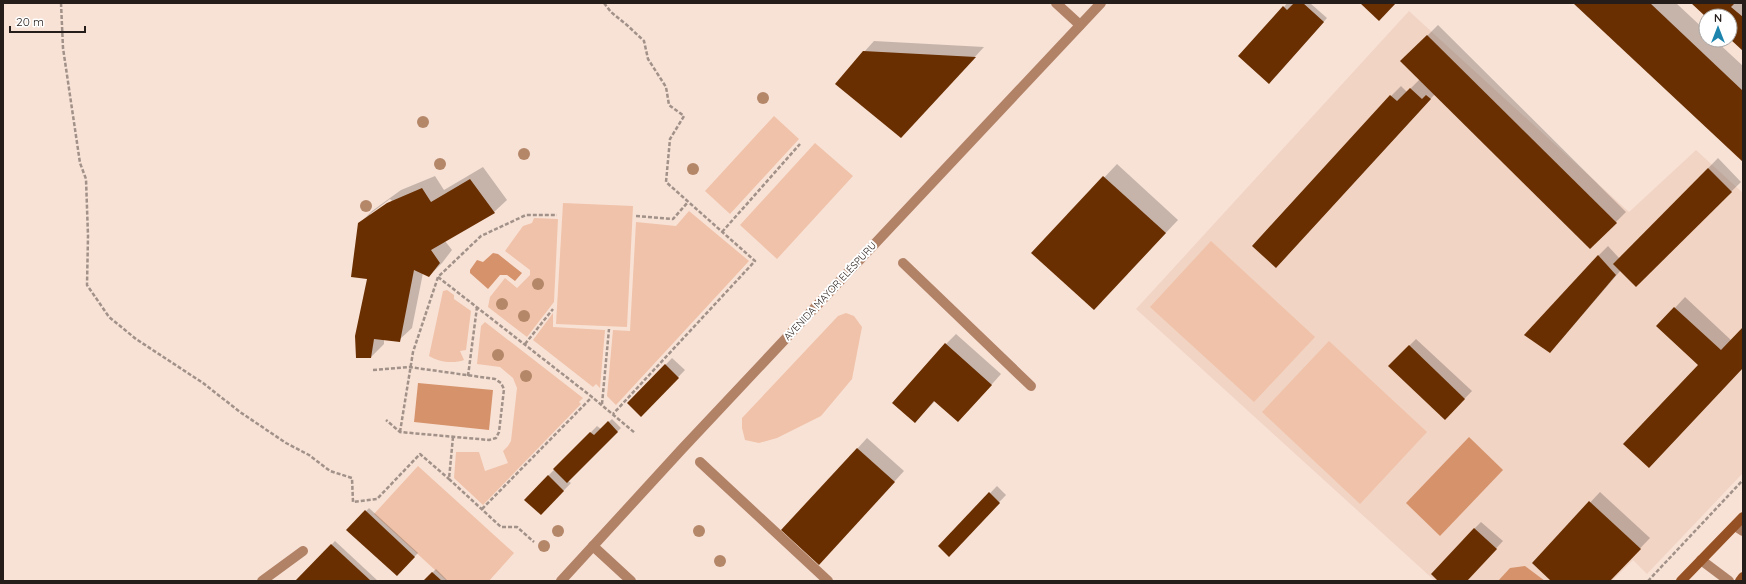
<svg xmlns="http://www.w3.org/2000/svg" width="1746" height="584" font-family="Quicksand,sans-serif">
	<rect width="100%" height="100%" fill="#f8e2d6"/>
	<path fill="#f1d4c4" d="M1409 11 1629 212 1696 150 1743 193V473L1647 574 1633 560 1612 581H1435L1136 309Z"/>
	<g fill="#f0c2a9">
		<path d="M774 116 799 139 730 214 705 191Z"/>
		<path d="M815 143 853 176 777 259 740 225Z"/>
		<path d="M563 203 633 206 627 327 556 324Z"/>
		<path d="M689 211 749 261 616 405 607 396 613 330 630 331 636 222 676 226Z"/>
		<path d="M534 218 558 219 554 302 527 337 488 307 490 297 505 278 517 288 530 275V270L505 251 523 226 532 223Z"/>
		<path d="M1211 241 1315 337 1254 402 1150 307Z"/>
		<path d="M447 290 454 295V299L471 311 466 350 460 351 464 360C454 364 438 362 429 356L443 291Z"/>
		<path d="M553 313V327L605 330 600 388 596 384 593 387 533 340Z"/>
		<path d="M846 313 854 316 862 327 852 379 821 416 777 438 759 443 745 440 742 428V418L838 316Z"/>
		<path d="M485 322 583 398 579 402 581 404 483 505 454 478 456 452H479L485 471 508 463 503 451 508 446 511 441 517 388 513 378 500 367 477 364 481 326Z"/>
		<path d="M1329 341 1427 432 1360 504 1262 412Z"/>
		<path d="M418 466 514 553 489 581H447L374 514Z"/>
	</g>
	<g fill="#d6926a">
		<path d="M493 253 498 254 522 273 515 281 507 275H500L488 289 470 273V270L477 260 483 262Z"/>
		<path d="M418 383 493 390 489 430 414 422Z"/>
		<path d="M1469 437 1503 470 1440 536 1406 503Z"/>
		<path d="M1525 566 1545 581H1498L1510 568Z"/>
	</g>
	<g fill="#0003" fill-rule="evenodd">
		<path d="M1287 3H1310L1327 18 1276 76 1284 7Z"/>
		<path d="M1575 3H1676L1706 31V40H1715L1743 66V161Z"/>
		<path d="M1693 3H1743V49L1730 37V16H1707Z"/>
		<path d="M1438 25 1626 212 1590 248 1435 94 1286 256 1253 245 1391 96 1401 86 1407 92 1420 79 1402 61Z"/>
		<path d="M874 41 984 47 911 126 864 52Z"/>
		<path d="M1718 158 1741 182 1636 285 1621 270 1560 341 1598 256 1608 246 1620 259Z"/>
		<path d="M1117 164 1178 220 1106 296 1033 253Z"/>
		<path d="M483 167 507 200 494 212 445 241 452 250 442 263 429 276 423 273 412 328 399 340 384 339V344L371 357 368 278 359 224 372 211 401 190 435 176 444 190ZM390 199 392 201 370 216V214Z"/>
		<path d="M1685 297 1732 341 1743 329V367L1700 365 1658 326Z"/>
		<path d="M956 334 1001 374 968 411 935 401 915 422 946 344Z"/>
		<path d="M1416 339 1472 391 1445 419 1389 366Z"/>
		<path d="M672 358 685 370 641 416 629 403Z"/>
		<path d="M612 419 621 428 568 481 571 483 541 514 548 476 597 426 601 429Z"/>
		<path d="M867 438 904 471 829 553 783 530Z"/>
		<path d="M997 486 1006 495 956 548 939 546Z"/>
		<path d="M1600 492 1650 538 1609 581H1553L1533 563Z"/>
		<path d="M369 508 418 553 397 575 348 530Z"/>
		<path d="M1481 522 1503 541 1466 581H1440L1474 529Z"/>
		<path d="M335 541 378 581H297Z"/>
		<path d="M436 569 448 581H424Z"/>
	</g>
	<g fill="#6a2f00">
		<path d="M1294 3H1303L1324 22 1269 84 1238 56 1283 6 1287 10Z"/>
		<path d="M1360 3H1396L1379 21Z"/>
		<path d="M1573 3H1650L1743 91V162Z"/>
		<path d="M1691 3H1735L1731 7 1743 17V51L1730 39V16H1705Z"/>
		<path d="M1427 35 1617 223 1590 249 1400 61Z"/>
		<path d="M863 51 976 57 901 138 835 84Z"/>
		<path d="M1410 88 1422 99 1426 95 1431 99 1276 268 1252 246 1390 95 1397 101Z"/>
		<path d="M1708 168 1732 192 1636 287 1613 264Z"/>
		<path d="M1103 176 1166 233 1094 310 1031 253Z"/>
		<path d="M470 179 495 213 431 250 440 263 429 277 414 270 400 342 374 339 371 358H356L355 336 367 279 351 277 358 223 387 203 422 188 431 202Z"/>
		<path d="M1598 255 1616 275 1550 353 1524 335Z"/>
		<path d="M1674 307 1721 350 1743 327V368L1649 468 1623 444 1698 365 1656 326Z"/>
		<path d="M945 343 992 385 958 422 934 401 915 423 892 403Z"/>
		<path d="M1409 345 1465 399 1445 420 1388 366Z"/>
		<path d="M665 364 679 378 641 417 627 403Z"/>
		<path d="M608 421 618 432 567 483 553 469 590 432 594 435Z"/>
		<path d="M857 448 895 482 819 565 781 530Z"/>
		<path d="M548 475 564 491 541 515 524 500Z"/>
		<path d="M989 492 1000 503 949 557 938 546Z"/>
		<path d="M1589 501 1641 549 1610 581H1551L1532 563Z"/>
		<path d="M365 510 415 557 397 576 346 530Z"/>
		<path d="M1474 528 1497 549 1467 581H1438L1431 574Z"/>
		<path d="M331 544 371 581H295Z"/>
		<path d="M432 572 442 581H423Z"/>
	</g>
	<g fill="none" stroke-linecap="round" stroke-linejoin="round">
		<g stroke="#a19188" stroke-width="2.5" stroke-dasharray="4 2" stroke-linecap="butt">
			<path d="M61 3 63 48 80 163 86 179 88 236 87 285 109 317 136 339 203 383 240 412 286 443 309 455 330 471 352 478 353 502 377 499 420 454 449 479"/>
			<path d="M604 3 611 12 628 26 644 41 648 59 666 87 669 105 684 116 670 139 666 182 755 261 613 414"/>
			<path d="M636 216 673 219 688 202"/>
			<path d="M722 232 800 144"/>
			<path d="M438 277 592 397 635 433"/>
			<path d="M525 344 553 309"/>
			<path d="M373 370 409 367 495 379 501 383 504 389 499 432 496 438 489 440 400 432 386 420"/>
			<path d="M468 376 477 307"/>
			<path d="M602 404 609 329"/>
			<path d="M400 432 413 352 438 277 481 236 526 215H557"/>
			<path d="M453 437 449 479 501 527H517L534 542"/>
			<path d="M482 509 592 397"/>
			<path d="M1648 581 1743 480"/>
		</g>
		<g stroke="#b28267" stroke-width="10">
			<path d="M1056 3 1080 25"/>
			<path d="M903 263 1031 386"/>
			<path d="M700 462 828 581"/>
			<path d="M593 546 631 581"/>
			<path d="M262 581 303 551"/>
			<path d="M561 581 682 449 1101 3"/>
		</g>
		<g stroke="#b28267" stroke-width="10">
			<path d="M1735 526 1743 531"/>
			<path d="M1701 560 1729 581"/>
		</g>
		<g stroke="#955023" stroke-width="10">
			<path d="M1681 581 1743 517"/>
			<path d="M1740 581 1743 577"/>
		</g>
	</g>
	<g fill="#b48769">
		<circle cx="763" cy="98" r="6"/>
		<circle cx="423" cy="122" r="6"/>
		<circle cx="524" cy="154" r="6"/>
		<circle cx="440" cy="164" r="6"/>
		<circle cx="693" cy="169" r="6"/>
		<circle cx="366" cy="206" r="6"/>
		<circle cx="538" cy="284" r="6"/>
		<circle cx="502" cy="304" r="6"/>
		<circle cx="524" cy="316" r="6"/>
		<circle cx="498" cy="355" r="6"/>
		<circle cx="526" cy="376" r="6"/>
		<circle cx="558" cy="531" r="6"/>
		<circle cx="699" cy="531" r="6"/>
		<circle cx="544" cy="546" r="6"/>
		<circle cx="720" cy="561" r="6"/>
	</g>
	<g text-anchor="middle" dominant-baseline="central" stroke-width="4" stroke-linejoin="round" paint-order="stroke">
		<g font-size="10" fill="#251d19" stroke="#fff">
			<text transform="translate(830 291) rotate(-47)">AVENIDA MAYOR ELÉSPURU</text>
		</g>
	</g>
	<rect width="1746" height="584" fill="none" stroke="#251d19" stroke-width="8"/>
	<g transform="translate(1718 28)"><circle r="19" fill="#ffffff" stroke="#a8a5a3"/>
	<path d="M0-3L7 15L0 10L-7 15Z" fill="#1c84ad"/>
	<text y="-6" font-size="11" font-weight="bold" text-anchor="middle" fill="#251d19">N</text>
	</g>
	<path d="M10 26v6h75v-6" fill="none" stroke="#251d19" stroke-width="2"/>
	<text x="16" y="26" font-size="12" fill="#251d19" stroke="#ffffff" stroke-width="3" paint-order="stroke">20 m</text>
</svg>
